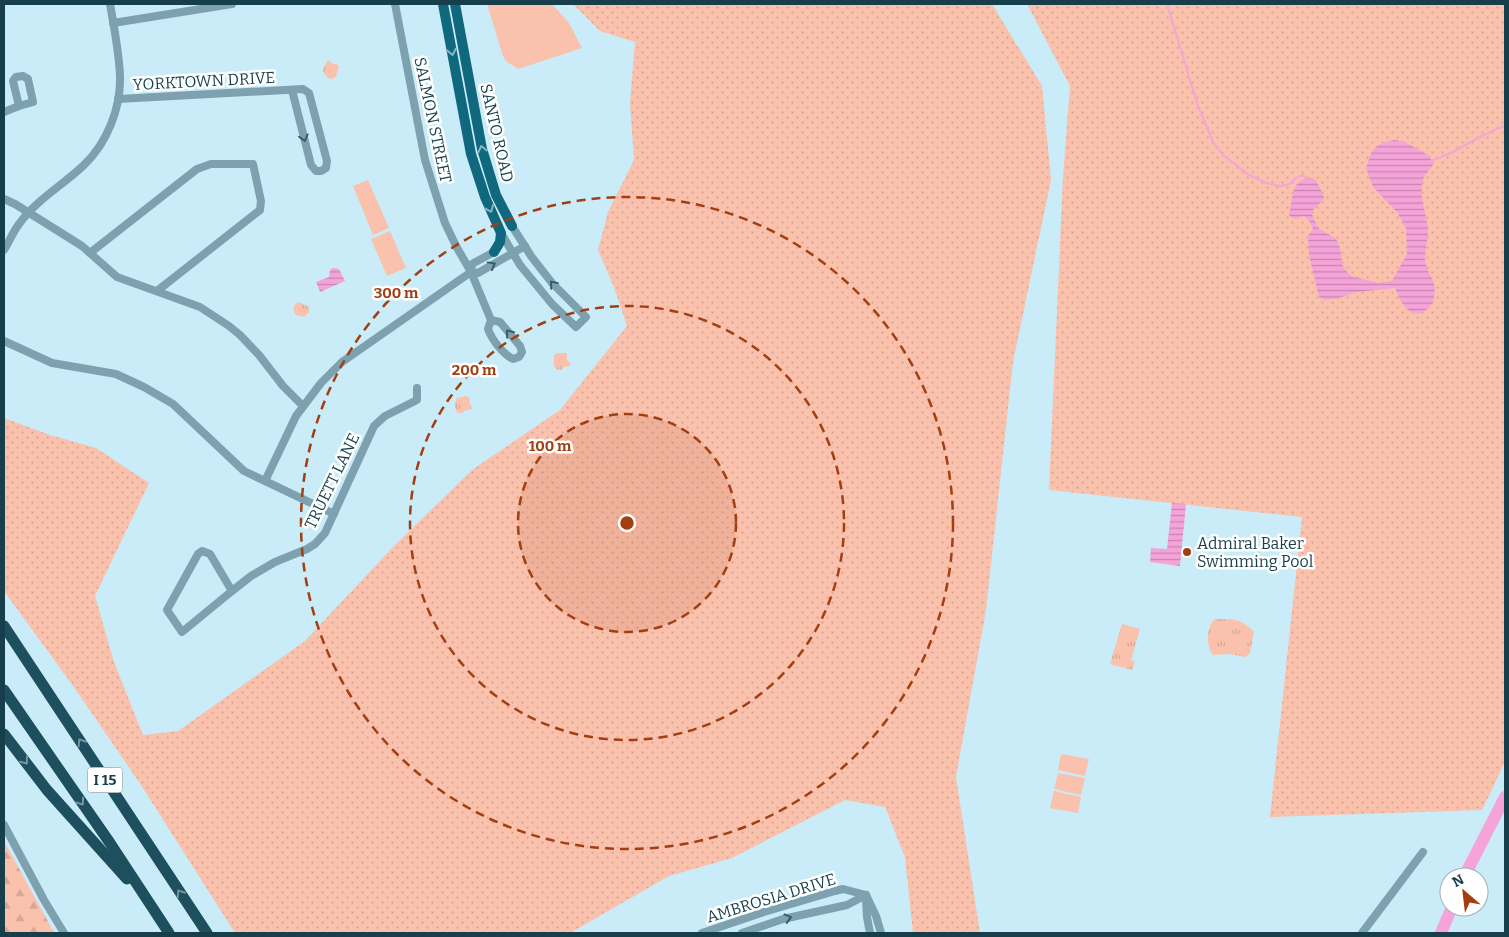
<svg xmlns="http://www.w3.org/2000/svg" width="1509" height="937" font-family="Bitter,serif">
	<defs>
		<pattern id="grass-dots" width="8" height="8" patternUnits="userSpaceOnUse" patternTransform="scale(1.25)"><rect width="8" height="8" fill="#fac1ac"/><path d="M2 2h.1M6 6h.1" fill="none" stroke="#d6a796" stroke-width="1.8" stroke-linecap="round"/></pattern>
		<pattern id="forest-firs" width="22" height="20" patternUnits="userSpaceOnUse" patternTransform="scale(1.25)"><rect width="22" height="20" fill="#fac1ac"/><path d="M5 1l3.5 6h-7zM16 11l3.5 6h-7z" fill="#d6a796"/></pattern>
		<pattern id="park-tufts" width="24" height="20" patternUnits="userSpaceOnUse" patternTransform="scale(1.25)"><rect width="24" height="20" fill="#fac1ac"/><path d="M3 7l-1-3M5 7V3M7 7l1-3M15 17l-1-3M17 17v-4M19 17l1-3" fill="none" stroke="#d6a796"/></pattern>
		<pattern id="water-rules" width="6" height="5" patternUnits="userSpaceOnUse" patternTransform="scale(1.25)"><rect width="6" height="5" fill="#f5a3d8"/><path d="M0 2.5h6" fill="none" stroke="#c586b1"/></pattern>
	</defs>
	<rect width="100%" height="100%" fill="#c9ecf8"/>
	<g fill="url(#grass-dots)">
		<path d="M573 4H992L1042 86 1051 180 1013 362 986 610 956 777 980 933H913L905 857 885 807 845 800 732 858 669 876 570 933H235L141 785 76 690 4 591V418L50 435 96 448 149 483 95 596 114 662 143 735 178 731 305 641 391 549 472 470 560 410 627 326 614 287 598 250 608 212 634 160 630 102 635 42 600 31Z"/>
		<path d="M1027 4H1505V762L1482 810 1270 817 1302 517 1049 490 1063 177 1070 86Z"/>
	</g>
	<path fill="url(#forest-firs)" d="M4 841 51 927 55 933H4Z"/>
	<g fill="url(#park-tufts)">
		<path d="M328 60 333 64H336L339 66 336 76 333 79 328 78 323 72 324 67Z"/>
		<path d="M299 302 309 307V312L304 317 296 315C292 310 293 305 299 302Z"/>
		<path d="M567 353V360L571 364 570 366 564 367 561 370 556 369 554 366V355L558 353Z"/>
		<path d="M467 396 470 399 469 403 471 405 472 409 466 410 462 413H458C454 409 454 402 457 398Z"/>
		<path d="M1215 619C1233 619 1241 618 1254 632L1250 653 1246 657 1230 654 1213 655C1206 646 1206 626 1215 619Z"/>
		<path d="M1122 624 1140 629 1131 660 1135 661 1132 670 1110 664Z"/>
	</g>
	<g fill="#fac1ac">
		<path d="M487 4H552L569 23 582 48 518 69 506 61 503 56Z"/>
		<path d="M368 180 389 228 373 235 353 186Z"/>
		<path d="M390 231 406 268 387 276 371 239Z"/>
		<path d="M1061 754 1089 759 1085 776 1058 770Z"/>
		<path d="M1058 773 1085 778 1081 795 1054 789Z"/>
		<path d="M1054 791 1081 797 1078 813 1050 808Z"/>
	</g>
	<g fill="url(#water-rules)">
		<path d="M1395 140 1405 142 1430 156 1433 165C1428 172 1422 177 1422 185 1420 199 1427 216 1428 231 1428 241 1423 256 1426 265 1430 280 1437 278 1434 297 1432 310 1416 320 1406 308 1401 303 1398 294 1395 288L1357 292 1339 298 1326 300 1319 297 1309 255 1308 236 1313 229 1310 222 1304 216C1299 218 1293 221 1289 215 1293 200 1290 175 1314 179L1317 182 1324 197 1323 200 1311 212 1318 228 1335 238 1338 242 1340 248 1343 267 1348 273 1354 277 1379 283 1392 281 1407 254 1406 228 1397 212 1373 187 1366 168 1372 151 1378 145 1385 142Z"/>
		<path d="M333 268 339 269 345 281 320 292 316 282 329 277 330 270Z"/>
		<path d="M1172 503 1186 504 1180 566 1150 562 1151 548 1167 549Z"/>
	</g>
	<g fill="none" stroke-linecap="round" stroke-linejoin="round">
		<g stroke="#f5a3d8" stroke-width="2">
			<path d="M1167 4 1198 106 1213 142 1223 155 1249 175 1266 183 1280 186 1290 184 1296 178 1303 175 1306 179"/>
			<path d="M1430 161C1457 154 1478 134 1505 126"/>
		</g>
		<g stroke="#f5a3d8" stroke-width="12">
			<path d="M1464 877 1505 797"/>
			<path d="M1441 933 1452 907"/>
		</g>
		<g stroke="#7da1ae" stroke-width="8">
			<path d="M395 4 425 160 445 223 456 246 471 272 491 320 488 329C492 340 503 354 513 359L519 357 522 352 520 346 500 322 491 320"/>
			<path d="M113 23 232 4"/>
			<path d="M118 99 303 89 309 93 327 161 326 168 321 171H316L311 165 292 90"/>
			<path d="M4 112 19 106 33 102 28 79 23 76 16 77 13 81 19 106"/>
			<path d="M4 199 15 204 82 246 117 277 200 307 229 326 240 335 259 355 283 386 303 406"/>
			<path d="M501 233 520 265 552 304 576 327 586 317 552 283 531 256 512 226"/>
			<path d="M4 250C9 242 13 232 19 224 36 200 63 185 84 165 107 143 121 108 120 76 119 52 114 27 110 4"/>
			<path d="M90 253 197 169 211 164H253L261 201 260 210 157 291"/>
			<path d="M471 272 478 273 525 246"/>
			<path d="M4 341 52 363 116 374 144 387 173 404 244 471 334 514"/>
			<path d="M265 481 296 416 321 383 342 362 471 272 472 264 494 252"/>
			<path d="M202 551 210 554 232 591 182 632 167 610 198 554Z"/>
			<path d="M232 591 251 576 275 562 307 549 315 544 325 533 374 426 385 416 417 400V388"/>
			<path d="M4 825 44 900 64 933"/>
			<path d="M866 895 876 916 881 933"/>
			<path d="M866 899 867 917 870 933"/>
			<path d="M702 933 764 912 835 891 843 889 866 895"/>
			<path d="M742 933 783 919 847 905 866 895"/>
			<path d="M1362 933 1423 852"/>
		</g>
		<g stroke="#10687f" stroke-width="10">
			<path d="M443 4 471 154 485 197 501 233 500 242 494 252"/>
			<path d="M455 4 482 149 496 195 512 226"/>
		</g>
		<g stroke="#1d4f5f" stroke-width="11">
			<path d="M4 626 207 933"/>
			<path d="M4 690 110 843 169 933"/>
			<path d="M4 734 47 790 127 879"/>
		</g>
	</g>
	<defs><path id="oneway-chevron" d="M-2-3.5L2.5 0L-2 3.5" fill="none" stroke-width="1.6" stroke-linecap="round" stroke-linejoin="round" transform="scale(1.25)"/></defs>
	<g stroke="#88b4bf">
		<use href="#oneway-chevron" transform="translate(452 52) rotate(79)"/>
		<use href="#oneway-chevron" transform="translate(482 149) rotate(-103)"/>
		<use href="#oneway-chevron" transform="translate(490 209) rotate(66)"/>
	</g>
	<g stroke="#365c69">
		<use href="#oneway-chevron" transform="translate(304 138) rotate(75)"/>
		<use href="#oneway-chevron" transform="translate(492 265) rotate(-29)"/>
		<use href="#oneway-chevron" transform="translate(553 284) rotate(-130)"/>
		<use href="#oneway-chevron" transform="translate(509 333) rotate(-129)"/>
		<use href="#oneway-chevron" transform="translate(788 918) rotate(-15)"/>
	</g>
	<g stroke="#77959f">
		<use href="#oneway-chevron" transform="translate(81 742) rotate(-123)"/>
		<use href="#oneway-chevron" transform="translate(25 761) rotate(52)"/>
		<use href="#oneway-chevron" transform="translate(81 802) rotate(55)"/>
		<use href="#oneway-chevron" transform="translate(180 893) rotate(-123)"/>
	</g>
	<circle cx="627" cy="523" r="109" fill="#a33e10" fill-opacity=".12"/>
	<g fill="none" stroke="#a33e10" stroke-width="2.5" stroke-dasharray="9 6">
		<circle cx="627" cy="523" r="109"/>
		<circle cx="627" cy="523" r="217"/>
		<circle cx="627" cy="523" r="326"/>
	</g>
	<circle fill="#a33e10" stroke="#fff" stroke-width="2" cx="1187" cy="552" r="5"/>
	<g text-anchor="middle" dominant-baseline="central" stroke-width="5" stroke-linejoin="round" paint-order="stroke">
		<rect fill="#fff" stroke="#5d7981" stroke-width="1" x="87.5" y="767.5" width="35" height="25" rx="4"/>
		<g font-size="15" font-weight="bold" fill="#173f4b">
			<text x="105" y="780">I 15</text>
		</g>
		<g font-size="16" fill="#173f4b" stroke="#fff">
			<text transform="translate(204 81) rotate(-3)">YORKTOWN DRIVE</text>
			<text transform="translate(433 120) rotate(78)">SALMON STREET</text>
			<text transform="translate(497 133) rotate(77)">SANTO ROAD</text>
			<text transform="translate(332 481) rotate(-64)">TRUETT LANE</text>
			<text transform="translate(771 898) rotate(-17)">AMBROSIA DRIVE</text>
		</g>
		<g font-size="16" fill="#173f4b" stroke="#fff" text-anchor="start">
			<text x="1197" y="543">Admiral Baker<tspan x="1197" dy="18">Swimming Pool</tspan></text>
		</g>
	</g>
	<circle cx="627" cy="523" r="8" fill="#a33e10" stroke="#fff" stroke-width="2.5"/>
	<g font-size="15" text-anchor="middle" font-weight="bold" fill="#a33e10" stroke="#fff" stroke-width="5" stroke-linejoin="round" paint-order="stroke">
		<text x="396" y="298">300 m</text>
		<text x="474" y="375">200 m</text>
		<text x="550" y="451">100 m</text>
	</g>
	<rect width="1509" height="937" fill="none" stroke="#173f4b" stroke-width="10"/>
	<g transform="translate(1464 892) rotate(332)"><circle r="24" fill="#ffffff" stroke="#a2b2b7"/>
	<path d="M0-4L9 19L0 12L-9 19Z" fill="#a33e10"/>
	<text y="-8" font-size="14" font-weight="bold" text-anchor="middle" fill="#173f4b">N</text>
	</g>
</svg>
